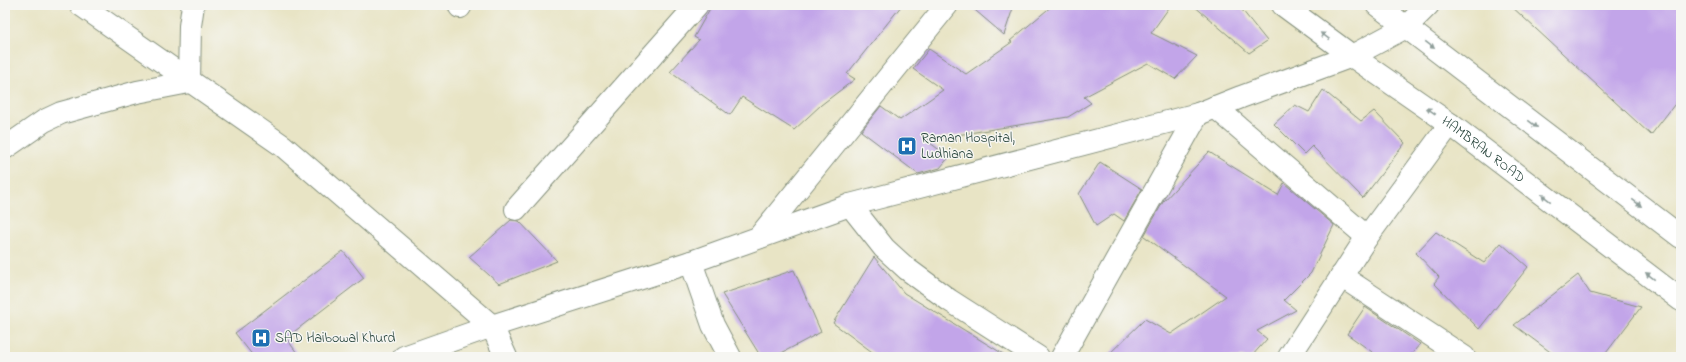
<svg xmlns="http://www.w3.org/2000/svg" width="1686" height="362" font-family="'Indie Flower',sans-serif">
	<rect width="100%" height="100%" fill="#f6f6f2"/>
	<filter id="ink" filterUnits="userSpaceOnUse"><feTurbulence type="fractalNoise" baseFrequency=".025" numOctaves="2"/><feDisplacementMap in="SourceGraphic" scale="8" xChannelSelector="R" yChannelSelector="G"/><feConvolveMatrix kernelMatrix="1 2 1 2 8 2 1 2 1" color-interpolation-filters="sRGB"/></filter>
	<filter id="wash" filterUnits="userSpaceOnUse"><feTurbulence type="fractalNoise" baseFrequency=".012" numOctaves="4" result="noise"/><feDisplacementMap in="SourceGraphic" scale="16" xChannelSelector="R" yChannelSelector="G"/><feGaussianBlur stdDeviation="0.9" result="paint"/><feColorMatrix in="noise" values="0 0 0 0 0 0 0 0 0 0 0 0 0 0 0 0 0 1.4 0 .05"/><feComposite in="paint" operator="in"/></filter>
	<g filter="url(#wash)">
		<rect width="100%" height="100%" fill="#e8e4c5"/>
		<g id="blocks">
			<g fill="#c2a5e9">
				<path d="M712 5H902L847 74 855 79 821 105 794 130 742 97 730 115 670 72 699 40 694 37Z"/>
				<path d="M969 5H1014L1004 35Z"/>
				<path d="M1053 5H1171L1151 33 1197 56 1175 79 1148 63 1084 97 1091 103 1068 117 926 140 949 157 940 168 918 174 861 131 881 106 900 120 943 90 913 69 929 49 966 74 1012 42 1010 41Z"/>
				<path d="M1193 5H1238L1267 41 1249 53Z"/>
				<path d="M1510 5H1681V96L1651 135Z"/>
				<path d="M1323 90 1361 121 1374 111 1405 143 1363 198 1312 146 1304 154 1274 124 1295 105 1309 112Z"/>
				<path d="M1209 152 1278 195 1284 183 1334 225 1311 273 1284 300 1296 310 1257 331 1267 339 1251 357H1106L1145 319 1171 334 1226 296 1144 236 1163 202Z"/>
				<path d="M1100 162 1142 189 1124 221 1114 214 1096 226 1079 194Z"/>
				<path d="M511 220 519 221 557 261 499 284 469 257Z"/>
				<path d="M1436 232 1484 263 1501 243 1528 267 1479 329 1434 283 1439 277 1416 253Z"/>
				<path d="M343 251 364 278 286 338 300 357H254L235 333Z"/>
				<path d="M874 257 904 293 1008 357H879L833 323Z"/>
				<path d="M794 270 821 332 774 357H761L722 294Z"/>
				<path d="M1578 275 1590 293 1641 307 1603 357H1557L1514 325Z"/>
				<path d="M1365 307 1420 344 1409 357H1379L1347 334Z"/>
			</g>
		</g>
	</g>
	<g filter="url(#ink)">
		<use href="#blocks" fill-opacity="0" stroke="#84907c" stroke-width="1"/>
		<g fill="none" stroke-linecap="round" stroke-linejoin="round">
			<defs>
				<g id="minor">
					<path d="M81 5 283 146 492 326 506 357"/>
					<path d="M460 7 461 5"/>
					<path d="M1215 107 1367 237"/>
					<path d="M5 148 44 121 61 113 137 92 189 82 190 26 193 5"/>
					<path d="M850 205 884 248 907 269 949 300 1038 357"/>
					<path d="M516 209 697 5"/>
					<path d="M759 237 947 5"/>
					<path d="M691 262 713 325 730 357"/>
					<path d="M1341 276 1464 357"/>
					<path d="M404 357 492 326 691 262 850 205 1198 114 1241 97 1352 56 1406 27 1428 5"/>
					<path d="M1062 357 1198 114"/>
					<path d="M1289 357 1367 237 1450 124"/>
				</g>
				<g id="major">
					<path id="s1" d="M1283 5 1352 56 1450 124 1681 300"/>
					<path d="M1377 5 1681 237"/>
				</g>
			</defs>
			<use href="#minor" stroke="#84907c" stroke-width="24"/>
			<use href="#major" stroke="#84907c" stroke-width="24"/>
			<use href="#minor" stroke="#fff" stroke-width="22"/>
			<use href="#major" stroke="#fff" stroke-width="22"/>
		</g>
		<defs><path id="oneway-solid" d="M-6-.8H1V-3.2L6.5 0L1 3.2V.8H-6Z"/></defs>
		<g fill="#8f9e9a">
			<use href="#oneway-solid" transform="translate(1325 36) rotate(-144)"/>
			<use href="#oneway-solid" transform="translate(1430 45) rotate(37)"/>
			<use href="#oneway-solid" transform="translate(1431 111) rotate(-145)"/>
			<use href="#oneway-solid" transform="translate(1533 124) rotate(37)"/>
			<use href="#oneway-solid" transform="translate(1546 198) rotate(-143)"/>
			<use href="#oneway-solid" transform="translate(1637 203) rotate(37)"/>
			<use href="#oneway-solid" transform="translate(1650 276) rotate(-143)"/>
		</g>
	</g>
	<defs>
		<symbol id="hospital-square" viewBox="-11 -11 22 22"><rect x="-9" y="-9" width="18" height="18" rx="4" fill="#1f6fb2" stroke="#f6f6f2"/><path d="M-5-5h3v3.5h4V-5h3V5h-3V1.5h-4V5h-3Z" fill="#fff"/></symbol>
	</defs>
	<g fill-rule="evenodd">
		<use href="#hospital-square" x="896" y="135" width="22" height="22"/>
		<use href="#hospital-square" x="250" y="327" width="22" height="22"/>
	</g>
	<g text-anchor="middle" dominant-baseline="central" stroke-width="3" stroke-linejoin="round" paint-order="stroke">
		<g font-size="14" fill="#1f3d34" stroke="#f6f6f2" text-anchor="start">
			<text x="921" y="138">Raman Hospital,<tspan x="921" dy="16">Ludhiana</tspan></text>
			<text x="275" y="338">SAD Haibowal Khurd</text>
		</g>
		<g font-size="14" fill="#1f3d34" stroke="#f6f6f2">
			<text stroke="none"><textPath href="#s1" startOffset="247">HAMBRAN ROAD</textPath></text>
		</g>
	</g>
	<rect width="1686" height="362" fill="none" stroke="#f6f6f2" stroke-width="20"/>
</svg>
